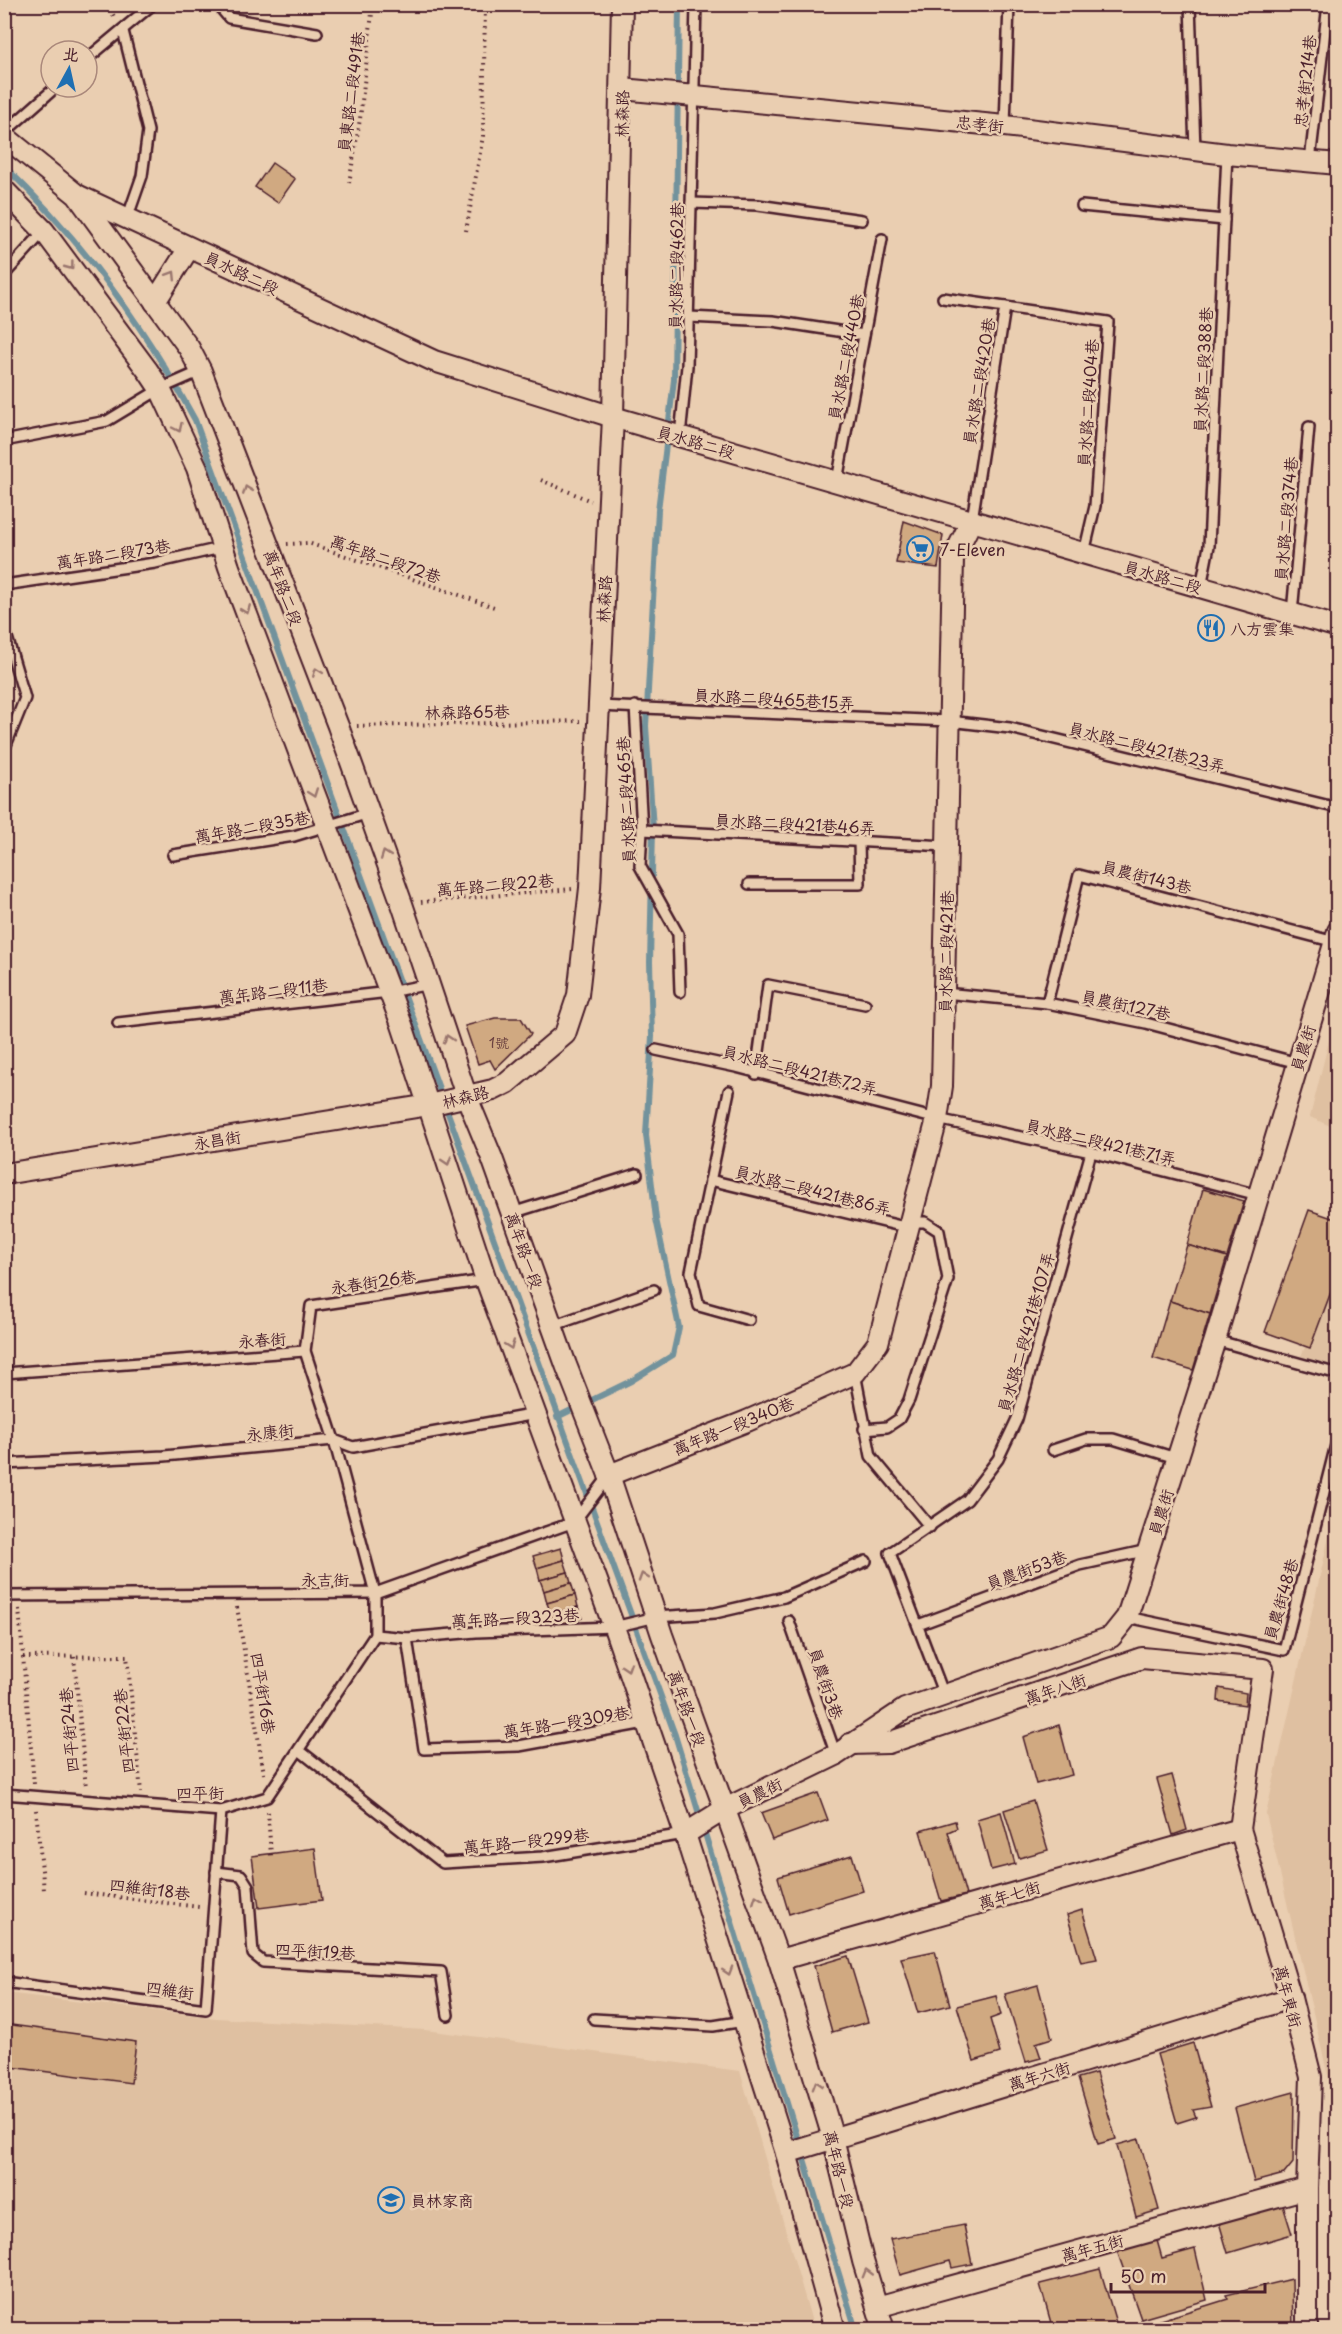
<svg xmlns="http://www.w3.org/2000/svg" width="1342" height="2334" font-family="'Playpen Sans','LXGW WenKai TC',sans-serif">
	<rect width="100%" height="100%" fill="#eaceb1"/>
	<filter id="ink" filterUnits="userSpaceOnUse"><feTurbulence type="fractalNoise" baseFrequency=".0167" numOctaves="2"/><feDisplacementMap in="SourceGraphic" scale="12" xChannelSelector="R" yChannelSelector="G"/><feConvolveMatrix kernelMatrix="1 2 1 2 8 2 1 2 1" color-interpolation-filters="sRGB"/></filter>
	<g filter="url(#ink)">
		<g fill="#dfc0a1">
			<path d="M1337 1008V1129L1310 1117Z"/>
			<path d="M1337 1278V1368L1301 1356Z"/>
			<path d="M1337 1501V2114L1266 1814Z"/>
			<path d="M5 1993 216 2018 425 2030 740 2071 814 2329 5 2330Z"/>
		</g>
		<g fill="none" stroke-linecap="round" stroke-linejoin="round">
			<g stroke="#72929c" stroke-width="6">
				<path d="M4 166C82 240 144 326 195 420L675 1735 856 2330"/>
				<path d="M557 1417 631 1381 673 1355 679 1327 656 1219 646 1135 652 1036 650 962 653 829 646 726 658 510 674 380 679 4"/>
			</g>
		</g>
		<g fill="#d0a981" stroke="#4a1f2b" stroke-width="1.5">
			<path d="M272 163 295 179 278 203 255 187Z"/>
			<path d="M904 521 943 535 938 568 896 563Z"/>
			<path d="M495 1018H521L531 1034 495 1069 490 1060 478 1064 465 1026Z"/>
			<path d="M1203 1189 1244 1201 1227 1257 1187 1245Z"/>
			<path d="M1309 1210 1338 1220V1273L1310 1348 1265 1332Z"/>
			<path d="M1187 1245 1227 1257 1210 1314 1170 1301Z"/>
			<path d="M1170 1301 1210 1314 1193 1370 1153 1358Z"/>
			<path d="M561 1548 564 1560 537 1568 533 1556Z"/>
			<path d="M564 1560 568 1572 540 1580 537 1568Z"/>
			<path d="M568 1572 571 1583 544 1591 540 1580Z"/>
			<path d="M571 1583 575 1595 547 1603 544 1591Z"/>
			<path d="M575 1595 578 1607 551 1614 547 1603Z"/>
			<path d="M578 1607 582 1618 554 1626 551 1614Z"/>
			<path d="M1219 1688 1246 1693 1245 1705 1218 1701Z"/>
			<path d="M1059 1725 1072 1775 1036 1784 1023 1737Z"/>
			<path d="M1172 1775 1187 1830 1173 1835 1157 1779Z"/>
			<path d="M818 1793 828 1820 772 1840 761 1813Z"/>
			<path d="M1033 1801 1048 1850 1019 1858 1004 1810Z"/>
			<path d="M1001 1812 1015 1864 991 1870 977 1819Z"/>
			<path d="M955 1821 957 1828 948 1832 966 1895 941 1901 920 1831Z"/>
			<path d="M315 1848 322 1900 259 1908 252 1856Z"/>
			<path d="M852 1855 863 1891 789 1914 778 1877Z"/>
			<path d="M1082 1910 1097 1959 1081 1962 1067 1915Z"/>
			<path d="M935 1951 950 2005 918 2013 901 1958Z"/>
			<path d="M848 1956 868 2022 832 2032 814 1966Z"/>
			<path d="M1038 1985 1052 2038 1036 2043 1041 2058 1026 2062 1005 1994Z"/>
			<path d="M996 1996 1001 2015 990 2019 1000 2053 974 2061 957 2006Z"/>
			<path d="M4 2024 136 2042 131 2083 4 2066Z"/>
			<path d="M1193 2043 1211 2107 1193 2110 1196 2117 1177 2123 1157 2054Z"/>
			<path d="M1096 2073 1116 2139 1098 2144 1078 2078Z"/>
			<path d="M1294 2092 1293 2163 1284 2174 1254 2182 1235 2108Z"/>
			<path d="M1139 2139 1159 2210 1136 2217 1117 2145Z"/>
			<path d="M1282 2202 1292 2234 1228 2253 1218 2219Z"/>
			<path d="M964 2225 972 2264 952 2268 950 2261 900 2275 890 2239Z"/>
			<path d="M1156 2237 1162 2258 1195 2249 1207 2300 1141 2319 1116 2248Z"/>
			<path d="M1100 2269 1117 2326 1104 2330H1053L1040 2284Z"/>
			<path d="M1292 2279 1293 2330H1128L1228 2299 1226 2295Z"/>
			<path d="M4 2324 42 2330H4Z"/>
		</g>
		<g fill="none" stroke-linecap="round" stroke-linejoin="round">
			<defs>
				<g id="lane">
					<path d="M217 4 229 18 317 33"/>
					<path d="M1190 4 1195 150"/>
					<path d="M123 31 148 131 142 176 127 219"/>
					<path d="M87 59 153 4"/>
					<path d="M1005 126 1009 4"/>
					<path d="M4 133 56 87"/>
					<path d="M1310 161 1328 4"/>
					<path d="M691 203 758 205 862 220"/>
					<path d="M1082 206 1224 220"/>
					<path d="M4 275 44 231"/>
					<path d="M943 298 1005 307 972 520"/>
					<path d="M1005 307 1108 322 1095 506 1084 553"/>
					<path d="M689 317 773 321 864 335"/>
					<path d="M680 436 687 366 696 4"/>
					<path d="M4 441 107 421 160 389 201 371"/>
					<path d="M837 481 882 239"/>
					<path d="M4 585 155 563 225 547"/>
					<path d="M1201 587 1209 546 1227 154"/>
					<path d="M1292 613 1309 427"/>
					<path d="M4 627 25 698 4 750"/>
					<path d="M598 706 949 721 1010 728 1338 808"/>
					<path d="M635 706 642 830 640 866 678 934 680 992"/>
					<path d="M642 830 947 846"/>
					<path d="M173 855 294 836 369 813"/>
					<path d="M749 884H860L859 841"/>
					<path d="M944 993 1047 1003 1146 1023 1298 1063"/>
					<path d="M1047 1003 1079 875 1335 942"/>
					<path d="M118 1023 389 992 430 984"/>
					<path d="M656 1050 736 1067 937 1119 1091 1152 1258 1195"/>
					<path d="M756 1074 768 985 865 1004"/>
					<path d="M729 1091 691 1272 699 1306 749 1320"/>
					<path d="M710 1180 909 1228 917 1222H925L939 1231 948 1279 909 1400 899 1419 887 1427 864 1429"/>
					<path d="M512 1213 637 1174"/>
					<path d="M552 1326 654 1290"/>
					<path d="M1215 1340 1338 1374"/>
					<path d="M4 1373 305 1351"/>
					<path d="M855 1373 871 1456 930 1527"/>
					<path d="M1053 1450 1086 1439H1113L1176 1458"/>
					<path d="M4 1464 164 1456 334 1440 353 1447 536 1414"/>
					<path d="M4 1596 375 1593 574 1522 609 1476"/>
					<path d="M1127 1617 1284 1650 1338 1437"/>
					<path d="M789 1621 836 1755"/>
					<path d="M918 1625 1080 1565 1148 1550"/>
					<path d="M375 1635 407 1638 476 1632 614 1627 656 1617 715 1613 784 1597 866 1561"/>
					<path d="M407 1638 424 1749 519 1746 645 1723"/>
					<path d="M944 1695 890 1553 967 1500 998 1459 1017 1419 1091 1152"/>
					<path d="M299 1750 443 1863 543 1857 685 1834"/>
					<path d="M4 1794 221 1811 267 1797 375 1635V1593L334 1440 305 1351 311 1306 486 1280"/>
					<path d="M216 1872 241 1875 248 1886 253 1954 263 1962 441 1972 448 2015"/>
					<path d="M4 1982 206 2009 221 1811"/>
					<path d="M594 2019 713 2026 744 2021"/>
				</g>
				<g id="street">
					<path d="M622 89 1005 126 1227 154 1338 164"/>
					<path d="M4 136 77 195 189 348 201 371 338 726 402 904 466 1095 492 1158 566 1365 609 1475 662 1635 779 1960 833 2138 863 2261 884 2330"/>
					<path d="M4 190 44 231 148 371 160 389 197 468 229 567 402 1025 486 1280 614 1627 685 1834 786 2153 835 2330"/>
					<path d="M79 196 434 361 613 417 1338 627"/>
					<path d="M155 302 189 248"/>
					<path d="M4 1174 429 1105 493 1090 507 1083 565 1034 578 995 590 888 613 417 622 4"/>
					<path d="M609 1475 747 1421 855 1373 878 1343 937 1119 942 1086 953 558 972 520"/>
					<path d="M850 1744 888 1743 1142 1658 1263 1669 1240 1829 1291 1998 1311 2077 1307 2188V2330"/>
					<path d="M685 1834 725 1809 836 1755 905 1709 1111 1637 1127 1617 1215 1340 1338 931"/>
					<path d="M779 1960 1240 1829"/>
					<path d="M786 2153 1291 1998"/>
					<path d="M877 2307 1307 2188"/>
				</g>
			</defs>
			<use href="#lane" stroke="#4a1f2b" stroke-width="14"/>
			<use href="#street" stroke="#4a1f2b" stroke-width="24"/>
			<g stroke="#4a1f2b" stroke-width="4" stroke-dasharray="1.5 4.5" stroke-linecap="butt">
				<path d="M107 4 115 18"/>
				<path d="M349 183 360 119 373 4"/>
				<path d="M466 231 483 136 485 4"/>
				<path d="M541 480 591 501"/>
				<path d="M287 544 308 543 494 607"/>
				<path d="M357 726 580 721"/>
				<path d="M421 902 572 889"/>
				<path d="M237 1607 264 1774"/>
				<path d="M19 1609 34 1784"/>
				<path d="M23 1657 127 1656 141 1792"/>
				<path d="M74 1657 86 1788"/>
				<path d="M36 1810 44 1890"/>
				<path d="M268 1812 271 1856"/>
				<path d="M84 1893 199 1907"/>
			</g>
			<use href="#lane" stroke="#eaceb1" stroke-width="9"/>
			<use href="#street" stroke="#eaceb1" stroke-width="20"/>
		</g>
		<defs><path id="oneway-chevron" d="M-2-3.5L2.5 0L-2 3.5" fill="none" stroke-width="1.6" stroke-linecap="round" stroke-linejoin="round" transform="scale(1.5)"/></defs>
		<g stroke="#9a766e">
			<use href="#oneway-chevron" transform="translate(70 266) rotate(53)"/>
			<use href="#oneway-chevron" transform="translate(172 275) rotate(-58)"/>
			<use href="#oneway-chevron" transform="translate(178 428) rotate(65)"/>
			<use href="#oneway-chevron" transform="translate(247 490) rotate(-111)"/>
			<use href="#oneway-chevron" transform="translate(246 610) rotate(69)"/>
			<use href="#oneway-chevron" transform="translate(317 672) rotate(-111)"/>
			<use href="#oneway-chevron" transform="translate(313 793) rotate(70)"/>
			<use href="#oneway-chevron" transform="translate(385 855) rotate(-110)"/>
			<use href="#oneway-chevron" transform="translate(448 1039) rotate(-108)"/>
			<use href="#oneway-chevron" transform="translate(447 1161) rotate(72)"/>
			<use href="#oneway-chevron" transform="translate(510 1345) rotate(70)"/>
			<use href="#oneway-chevron" transform="translate(643 1577) rotate(-108)"/>
			<use href="#oneway-chevron" transform="translate(627 1667) rotate(72)"/>
			<use href="#oneway-chevron" transform="translate(757 1899) rotate(-110)"/>
			<use href="#oneway-chevron" transform="translate(728 1971) rotate(73)"/>
			<use href="#oneway-chevron" transform="translate(817 2085) rotate(-107)"/>
			<use href="#oneway-chevron" transform="translate(867 2273) rotate(-106)"/>
		</g>
	</g>
	<defs>
		<symbol id="supermarket-ring" viewBox="-11 -11 22 22"><circle r="9.5" fill="#eaceb1" stroke="#1f6fb2" stroke-width="1.5"/><path d="M-6-5.5h2.5l.6 2H6L4.5 2H-2.5L-4.4-4H-6ZM-1.5 3.2a1.3 1.3 0 1 0 .1 0ZM3 3.2a1.3 1.3 0 1 0 .1 0Z" fill="#1f6fb2"/></symbol>
		<symbol id="restaurant-ring" viewBox="-11 -11 22 22"><circle r="9.5" fill="#eaceb1" stroke="#1f6fb2" stroke-width="1.5"/><path d="M-5-6h1v4h1v-4h1v4h1v-4h1v5L-1.5 .5V6h-2V.5L-5-1ZM5-6V6H3V1.5H1.5Q1.5-4 5-6Z" fill="#1f6fb2"/></symbol>
		<symbol id="school-ring" viewBox="-11 -11 22 22"><circle r="9.5" fill="#eaceb1" stroke="#1f6fb2" stroke-width="1.5"/><path d="M0-5L7-2L0 1L-7-2ZM-4 1L0 2.5L4 1V4Q0 6-4 4Z" fill="#1f6fb2"/></symbol>
	</defs>
	<g fill-rule="evenodd">
		<use href="#supermarket-ring" x="905" y="534" width="30" height="30"/>
		<use href="#restaurant-ring" x="1196" y="613" width="30" height="30"/>
		<use href="#school-ring" x="376" y="2185" width="30" height="30"/>
	</g>
	<g text-anchor="middle" dominant-baseline="central" stroke-width="5" stroke-linejoin="round" paint-order="stroke">
		<g font-size="14" fill="#6c4240">
			<text x="499" y="1042">1號</text>
		</g>
		<g font-size="16" fill="#4a1f2b" stroke="#eaceb1">
			<text transform="translate(1304 81) rotate(-84)">忠孝街214巷</text>
			<text transform="translate(350 92) rotate(-83)">員東路二段491巷</text>
			<text transform="translate(621 114) rotate(-89)">林森路</text>
			<text transform="translate(980 123) rotate(6)">忠孝街</text>
			<text transform="translate(675 266) rotate(-89)">員水路二段462巷</text>
			<text transform="translate(242 272) rotate(25)">員水路二段</text>
			<text transform="translate(845 357) rotate(-79)">員水路二段440巷</text>
			<text transform="translate(1202 370) rotate(-87)">員水路二段388巷</text>
			<text transform="translate(978 381) rotate(-81)">員水路二段420巷</text>
			<text transform="translate(1087 403) rotate(-86)">員水路二段404巷</text>
			<text transform="translate(696 441) rotate(16)">員水路二段</text>
			<text transform="translate(1285 519) rotate(-85)">員水路二段374巷</text>
			<text transform="translate(113 553) rotate(-9)">萬年路二段73巷</text>
			<text transform="translate(386 558) rotate(19)">萬年路二段72巷</text>
			<text transform="translate(1163 576) rotate(16)">員水路二段</text>
			<text transform="translate(284 587) rotate(69)">萬年路二段</text>
			<text transform="translate(603 599) rotate(-87)">林森路</text>
			<text transform="translate(774 698) rotate(3)">員水路二段465巷15弄</text>
			<text transform="translate(467 711) rotate(-1)">林森路65巷</text>
			<text transform="translate(1147 746) rotate(14)">員水路二段421巷23弄</text>
			<text transform="translate(625 800) rotate(-93)">員水路二段465巷</text>
			<text transform="translate(795 823) rotate(3)">員水路二段421巷46弄</text>
			<text transform="translate(252 826) rotate(-10)">萬年路二段35巷</text>
			<text transform="translate(1147 876) rotate(14)">員農街143巷</text>
			<text transform="translate(495 884) rotate(-5)">萬年路二段22巷</text>
			<text transform="translate(945 952) rotate(-89)">員水路二段421巷</text>
			<text transform="translate(273 990) rotate(-7)">萬年路二段11巷</text>
			<text transform="translate(1126 1004) rotate(12)">員農街127巷</text>
			<text transform="translate(1302 1048) rotate(-73)">員農街</text>
			<text transform="translate(800 1069) rotate(14)">員水路二段421巷72弄</text>
			<text transform="translate(465 1096) rotate(-14)">林森路</text>
			<text transform="translate(217 1139) rotate(-9)">永昌街</text>
			<text transform="translate(1101 1141) rotate(13)">員水路二段421巷71弄</text>
			<text transform="translate(813 1189) rotate(14)">員水路二段421巷86弄</text>
			<text transform="translate(525 1250) rotate(70)">萬年路一段</text>
			<text transform="translate(373 1281) rotate(-8)">永春街26巷</text>
			<text transform="translate(1025 1332) rotate(-74)">員水路二段421巷107弄</text>
			<text transform="translate(262 1339) rotate(-4)">永春街</text>
			<text transform="translate(733 1425) rotate(-22)">萬年路一段340巷</text>
			<text transform="translate(270 1431) rotate(-6)">永康街</text>
			<text transform="translate(1160 1512) rotate(-73)">員農街</text>
			<text transform="translate(1026 1569) rotate(-20)">員農街53巷</text>
			<text x="325" y="1579">永吉街</text>
			<text transform="translate(1280 1599) rotate(-74)">員農街48巷</text>
			<text transform="translate(515 1617) rotate(-3)">萬年路一段323巷</text>
			<text transform="translate(827 1683) rotate(71)">員農街3巷</text>
			<text transform="translate(1055 1688) rotate(-19)">萬年八街</text>
			<text transform="translate(264 1693) rotate(81)">四平街16巷</text>
			<text transform="translate(688 1708) rotate(70)">萬年路一段</text>
			<text transform="translate(566 1721) rotate(-9)">萬年路一段309巷</text>
			<text transform="translate(68 1730) rotate(-95)">四平街24巷</text>
			<text transform="translate(123 1731) rotate(-96)">四平街22巷</text>
			<text x="200" y="1792">四平街</text>
			<text transform="translate(759 1792) rotate(-26)">員農街</text>
			<text transform="translate(526 1840) rotate(-6)">萬年路一段299巷</text>
			<text transform="translate(150 1888) rotate(7)">四維街18巷</text>
			<text transform="translate(1009 1894) rotate(-16)">萬年七街</text>
			<text transform="translate(315 1950) rotate(3)">四平街19巷</text>
			<text transform="translate(170 1989) rotate(8)">四維街</text>
			<text transform="translate(1289 1996) rotate(75)">萬年東街</text>
			<text transform="translate(1039 2075) rotate(-17)">萬年六街</text>
			<text transform="translate(840 2169) rotate(76)">萬年路一段</text>
			<text transform="translate(1092 2247) rotate(-15)">萬年五街</text>
		</g>
		<g font-size="16" fill="#4a1f2b" stroke="#eaceb1" text-anchor="start">
			<text x="940" y="549">7-Eleven</text>
			<text x="1230" y="628">八方雲集</text>
			<text x="410" y="2200">員林家商</text>
		</g>
	</g>
	<rect width="1342" height="2334" fill="none" stroke="#eaceb1" stroke-width="24"/>
	<rect x="12" y="12" width="1318" height="2310" fill="none" stroke="#4a1f2b" stroke-width="2" filter="url(#ink)"/>
	<g transform="translate(69 69) rotate(8)"><circle r="28" fill="#eaceb1" stroke="#aa887b" stroke-width="1.5"/>
	<path d="M0-4.5L10 22L0 15L-10 22Z" fill="#1f6fb2"/>
	<text y="-9" font-size="16" font-weight="bold" text-anchor="middle" fill="#4a1f2b">北</text>
	</g>
	<path d="M1111 2283v9h154v-9" fill="none" stroke="#4a1f2b" stroke-width="3"/>
	<text x="1120" y="2283" font-size="18" fill="#4a1f2b" stroke="#eaceb1" stroke-width="4.5" paint-order="stroke">50 m</text>
</svg>
